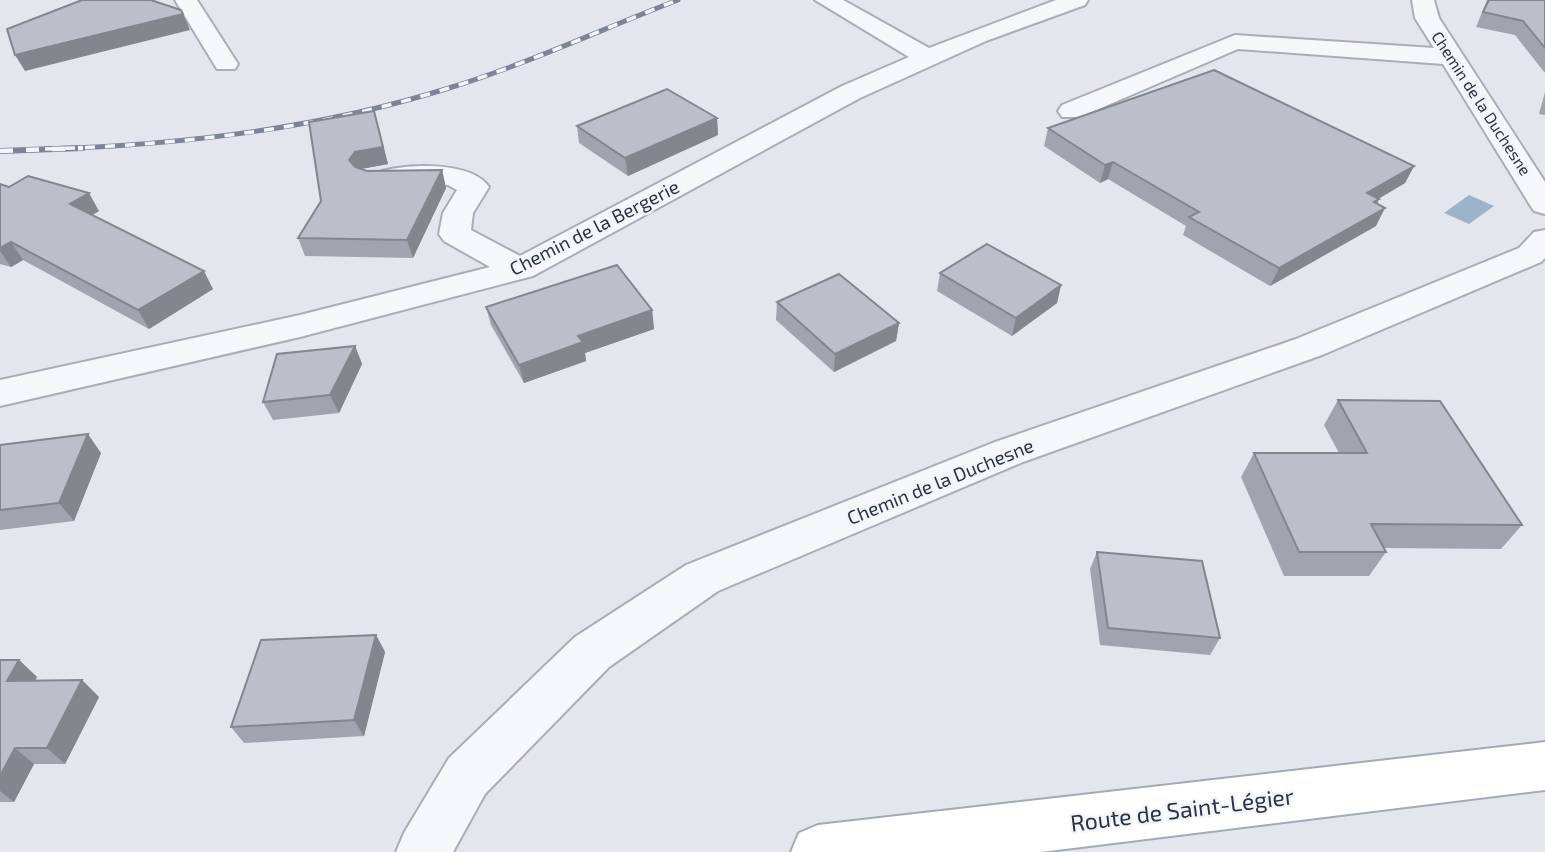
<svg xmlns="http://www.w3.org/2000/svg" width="1545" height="852" font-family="'Exo 2',sans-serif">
	<rect width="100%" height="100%" fill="#e3e6ec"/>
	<path fill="#9db3cc" d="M1469 195 1494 206 1469 224 1444 213Z"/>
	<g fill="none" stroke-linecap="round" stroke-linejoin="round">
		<defs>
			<g id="minor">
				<path d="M175 0H197L238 64 235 69H217Z"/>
				<path d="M815 0H843L929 48 1056 0H1088L1085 5 986 41 860 98 533 276 300 337 0 406V380L300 315 490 267 444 241 439 234 443 213 457 190 448 185 382 183 377 177 382 171C410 164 471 161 489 187L473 213 471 230 520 256 842 86 909 57Z"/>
				<path d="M1412 0H1434L1439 18 1545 182V214L1534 211 1530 205 1443 64 1238 49 1080 117H1062L1058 111 1062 105 1235 35 1434 48 1415 18Z"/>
				<path d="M1545 230V258L1541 262 1322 355 1023 462 718 591 609 667 485 794 453 852H396L404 833 449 758 575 637 686 565 995 442 1296 339 1519 248 1534 232Z"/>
			</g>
			<path id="major" d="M1545 742V790L1041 852H791L799 833 818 825Z"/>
		</defs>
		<use href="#minor" stroke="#a8adb7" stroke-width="4"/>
		<use href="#major" stroke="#a2aab8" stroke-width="4"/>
		<use href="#minor" fill="#f6f7fa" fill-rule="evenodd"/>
		<use href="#major" fill="#fff" fill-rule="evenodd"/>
		<defs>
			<path id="rail-far1" d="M45 149C182 145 318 129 449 88 527 64 602 29 678 0"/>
			<path id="rail" d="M0 151 83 148"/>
		</defs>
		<use href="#rail-far1" stroke="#7c8596" stroke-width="5"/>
		<use href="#rail" stroke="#7c8596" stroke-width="6"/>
		<use href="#rail-far1" stroke="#f3f5f9" stroke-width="3.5" stroke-dasharray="10" stroke-linecap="butt"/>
		<use href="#rail" stroke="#f3f5f9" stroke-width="4.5" stroke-dasharray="13" stroke-linecap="butt"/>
	</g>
	<g fill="#a0a4ae">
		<path d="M1487 0H1545V73L1515 35 1476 27Z"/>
		<path d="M1545 92V115L1539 114Z"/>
		<path d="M717 118 718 135 628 176 579 143 577 126Z"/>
		<path d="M379 128 388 164 361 169 367 171 442 170 446 188 413 258 305 256 298 238Z"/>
		<path d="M1048 128 1414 166 1405 183 1378 199 1376 226 1270 286 1183 235 1186 226 1108 179 1100 183 1044 146Z"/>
		<path d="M0 184 99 211 92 215 213 289 149 329 23 260 11 267 0 264Z"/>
		<path d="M940 273 1061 285 1057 303 1012 336 937 291Z"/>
		<path d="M777 302 899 323 896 341 834 372 776 320Z"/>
		<path d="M486 307 652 310 654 329 585 353 586 361 524 383 491 325Z"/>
		<path d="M355 346 362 364 339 413 273 420 263 402Z"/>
		<path d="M1338 400 1522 525 1501 549 1384 548 1386 552 1369 576H1284L1241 477 1254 453H1339L1324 425Z"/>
		<path d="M0 445 101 453 74 521 0 530Z"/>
		<path d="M1097 552 1220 638 1210 655 1100 645 1090 569Z"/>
		<path d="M376 635 385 652 364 736 244 743 231 727Z"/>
		<path d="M0 660H19L37 677 35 681 82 680 99 697 65 764H34L14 802H0Z"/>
	</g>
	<g fill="#82868d">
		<path d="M183 14 190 30 25 71 15 55Z"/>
		<path d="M374 111 388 164 361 169 355 177 349 160Z"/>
		<path d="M717 118 718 135 628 176 625 158Z"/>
		<path d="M1113 162 1108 179 1100 183 1105 165Z"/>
		<path d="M1414 166 1405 183 1358 211 1367 193Z"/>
		<path d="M442 170 446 188 413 258 407 240Z"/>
		<path d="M89 193 99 211 81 222 70 204Z"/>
		<path d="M1379 199 1371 216 1385 208 1376 226 1270 286 1279 268Z"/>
		<path d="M11 242 23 260 11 267 0 251V248Z"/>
		<path d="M204 271 213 289 149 329 138 310Z"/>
		<path d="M1061 285 1057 303 1012 336 1016 318Z"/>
		<path d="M652 310 654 329 585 353 586 361 524 383 519 365 578 336Z"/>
		<path d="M899 323 896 341 834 372 835 354Z"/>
		<path d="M355 346 362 364 339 413 330 395Z"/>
		<path d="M88 434 101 453 74 521 59 503Z"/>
		<path d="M376 635 385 652 364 736 354 720Z"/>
		<path d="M19 660 37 677 25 698 7 681Z"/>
		<path d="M82 680 99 697 65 764 47 748Z"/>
		<path d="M15 748 34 764 14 802 0 791V776Z"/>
	</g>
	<g fill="#babfca" stroke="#82868d" stroke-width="2">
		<path d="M82 0H151L181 10 183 14 15 55 7 29Z"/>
		<path d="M1489 0H1545V48L1523 21 1483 12Z"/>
		<path d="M1214 70 1414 166 1367 193 1379 199 1374 202 1385 208 1279 268 1189 217 1199 212 1113 162 1105 165 1048 128Z"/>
		<path d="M667 89 717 118 625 158 577 126Z"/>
		<path d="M374 111 383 147 355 152 349 160 355 167 367 171 442 170 407 240 298 238 321 201 309 122Z"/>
		<path d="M28 176 89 193 70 204 204 271 138 310 11 242 0 248V184L9 187Z"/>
		<path d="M987 244 1061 285 1016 318 940 273Z"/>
		<path d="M617 265 652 310 578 336 583 342 519 365 486 307Z"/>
		<path d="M839 274 899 323 835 354 777 302Z"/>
		<path d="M355 346 330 395 263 402 277 354Z"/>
		<path d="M1338 400 1440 401 1522 525 1371 524 1386 552H1299L1254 453H1367Z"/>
		<path d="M88 434 59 503 0 510V445Z"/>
		<path d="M1097 552 1202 561 1220 638 1108 628Z"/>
		<path d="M376 635 354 720 231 727 261 640Z"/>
		<path d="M0 660H19L7 681 82 680 47 748H15L0 776Z"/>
	</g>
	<g text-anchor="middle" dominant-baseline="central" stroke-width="5" stroke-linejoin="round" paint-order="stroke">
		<g font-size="16" fill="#2a3345" stroke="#f3f5f9">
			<text transform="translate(1482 103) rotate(57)">Chemin de la Duchesne</text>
		</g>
		<g font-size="19" fill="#2a3345" stroke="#f3f5f9">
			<text transform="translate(594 227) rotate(-27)">Chemin de la Bergerie</text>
			<text transform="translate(940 481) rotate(-22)">Chemin de la Duchesne</text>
		</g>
		<g font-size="23" fill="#2a3345" stroke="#f3f5f9">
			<text transform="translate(1182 809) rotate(-7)">Route de Saint-Légier</text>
		</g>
	</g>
</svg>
